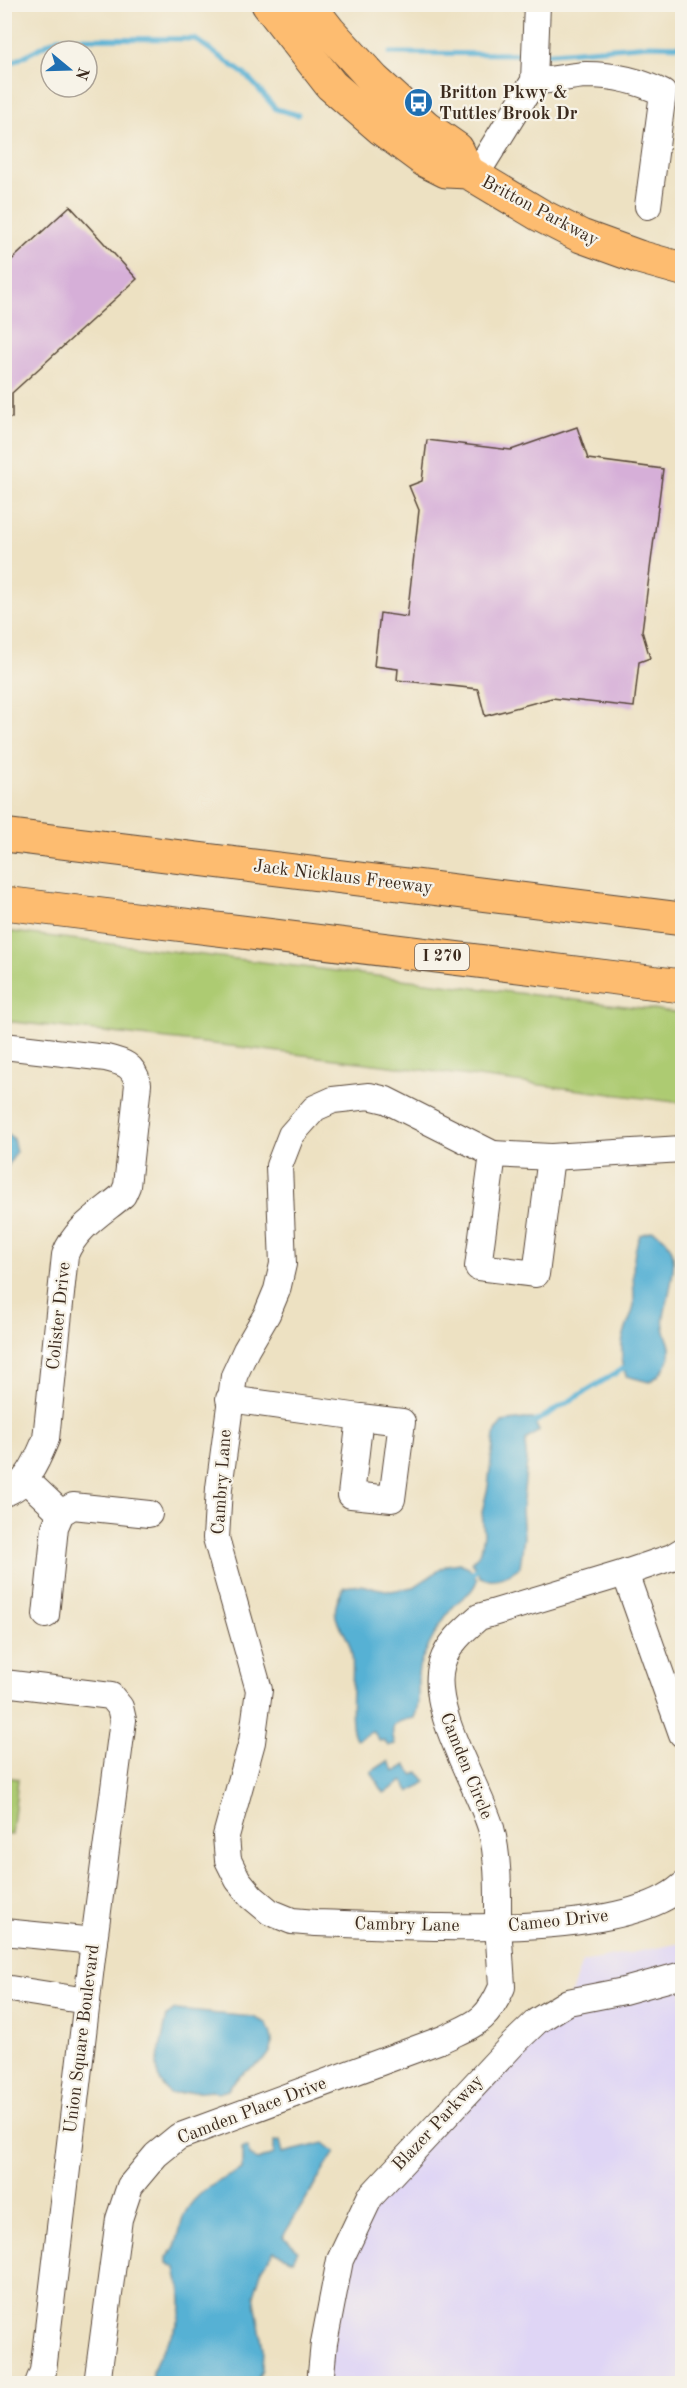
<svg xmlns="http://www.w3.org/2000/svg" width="687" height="2388" font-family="'Old Standard TT',serif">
	<rect width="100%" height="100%" fill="#f7f3e8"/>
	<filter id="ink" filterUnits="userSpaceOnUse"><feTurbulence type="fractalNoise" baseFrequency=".0167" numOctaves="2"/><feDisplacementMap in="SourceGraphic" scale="12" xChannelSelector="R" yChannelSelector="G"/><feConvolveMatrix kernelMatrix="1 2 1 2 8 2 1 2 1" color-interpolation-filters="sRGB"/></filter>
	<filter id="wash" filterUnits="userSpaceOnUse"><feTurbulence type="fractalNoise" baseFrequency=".008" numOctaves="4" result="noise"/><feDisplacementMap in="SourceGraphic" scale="24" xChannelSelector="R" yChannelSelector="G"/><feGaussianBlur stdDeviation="1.35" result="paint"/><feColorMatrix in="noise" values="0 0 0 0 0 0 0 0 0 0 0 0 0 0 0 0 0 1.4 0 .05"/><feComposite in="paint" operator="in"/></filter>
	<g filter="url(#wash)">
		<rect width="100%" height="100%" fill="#ede1c2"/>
		<path fill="#dfd5f5" d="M682 1943V2383L320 2384 370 2197 568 2002 582 1962Z"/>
		<g fill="#adcb72" stroke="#747a48" stroke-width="1.5">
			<path d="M5 931 682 1013V1103L240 1047 5 1021Z"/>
			<path d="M5 1777 18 1779 12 1835 5 1834Z"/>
		</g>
		<g fill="#56b1d4" stroke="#486e79" stroke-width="1.5">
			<path d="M5 1133 13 1138 16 1152 5 1171Z"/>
			<path d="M653 1231C687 1245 670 1284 664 1316 662 1326 666 1334 669 1343 674 1359 662 1375 649 1382L626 1376C621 1358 619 1345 627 1326 629 1320 634 1311 634 1304 634 1279 630 1259 640 1235Z"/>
			<path d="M524 1419H533L539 1431 527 1439 525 1445 527 1461 522 1510 524 1537 520 1567C507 1576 496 1583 480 1577L472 1562 481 1551 484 1534 482 1512 488 1487 494 1435 502 1422Z"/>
			<path d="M459 1563 469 1567 477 1580C473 1594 462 1596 453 1607 440 1622 431 1641 422 1659 413 1677 423 1700 414 1718 396 1721 388 1723 395 1744L388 1746 384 1740 380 1741 373 1731 357 1740C346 1727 355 1676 352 1656 348 1622 322 1625 344 1587L360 1585 391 1591 414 1587 447 1565Z"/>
			<path d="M388 1761 395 1772 406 1765 413 1775 419 1772 426 1782 410 1792 403 1781 384 1793 371 1772Z"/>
			<path d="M175 2010 253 2017 266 2023C289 2066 242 2062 228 2090L218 2093 212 2090 169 2094 158 2077 157 2063 167 2016Z"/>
			<path d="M280 2141 283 2153 324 2143 335 2152 283 2236 298 2250 293 2260 274 2251 262 2269 254 2295 263 2348 262 2370 256 2383H153C148 2357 182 2333 182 2305 183 2294 178 2280 176 2268L167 2263V2257C180 2246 178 2228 185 2213 196 2191 221 2180 242 2169V2148L248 2147 249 2156 258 2160 274 2154V2142Z"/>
		</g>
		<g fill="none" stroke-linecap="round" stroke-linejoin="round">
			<g stroke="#56b1d4" stroke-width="5">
				<path d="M390 53 528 54"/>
				<path d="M541 54 649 45 682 46"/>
				<path d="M4 67 58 38 195 39 247 76 276 109 298 115"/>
				<path d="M535 1422 624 1368"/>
				<path d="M473 1573 476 1570"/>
			</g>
		</g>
		<g id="blocks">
			<g fill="#d6afd8">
				<path d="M70 206 137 279 12 393V418L4 417V267Z"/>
				<path d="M577 427 588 459 663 469 642 631 650 658 639 662 634 707 552 698 485 716 478 689 397 680 398 669 374 666 380 613 407 617 419 510 409 486 422 481 427 440 511 450Z"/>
			</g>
		</g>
	</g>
	<g filter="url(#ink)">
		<use href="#blocks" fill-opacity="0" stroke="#564537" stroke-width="1.5"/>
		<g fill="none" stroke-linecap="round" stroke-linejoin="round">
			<defs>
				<g id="minor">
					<path d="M534 81C552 81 569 76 586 75 614 75 638 80 663 93L648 206"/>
					<path d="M475 176 534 81 537 4"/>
					<path d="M4 1046 106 1058C123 1062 134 1065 138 1084L127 1186 123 1195C102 1213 75 1228 65 1255L46 1439C38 1458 27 1487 4 1493"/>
					<path d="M682 1149 551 1157 493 1154 386 1100 369 1096 333 1100 315 1108 291 1135 279 1166 283 1264 277 1290 267 1314 246 1350 234 1376 219 1488 216 1538 259 1690 252 1742 226 1836 228 1860 238 1880 252 1897 270 1912 292 1921 316 1923C402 1925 618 1943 682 1886"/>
					<path d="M493 1154 478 1267 536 1274 551 1157"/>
					<path d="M229 1399 360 1417"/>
					<path d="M360 1417 402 1422 392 1499 351 1495Z"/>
					<path d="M25 1479 61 1513"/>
					<path d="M625 1573 682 1734"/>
					<path d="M46 1615 55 1527 61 1513 73 1506 149 1514"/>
					<path d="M4 1683 111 1696 120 1707 123 1720 94 1941 43 2371 38 2384"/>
					<path d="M4 1932 94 1941"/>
					<path d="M4 1988 87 2001"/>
					<path d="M97 2384 119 2219 130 2186 156 2155 178 2137 443 2039C476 2023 486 2023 502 1987 501 1966 499 1945 498 1923 498 1892 499 1859 491 1828 477 1782 428 1709 442 1663 448 1644 464 1630 479 1617L625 1573 672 1557 682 1551"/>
					<path d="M320 2384 324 2343 340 2260 370 2197 513 2044 537 2021 568 2002 624 1991 682 1975"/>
				</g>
				<g id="major">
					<path d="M268 4 331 85 382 129 424 160 446 171 468 172 540 215 581 236 639 257 682 269"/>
					<path d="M308 4 329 31 374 80 427 128 457 149 468 172"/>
				</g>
				<g id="highway">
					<path d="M4 835 682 919"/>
					<path d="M4 903 682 986"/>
				</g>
			</defs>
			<use href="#minor" stroke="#564537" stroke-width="28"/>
			<use href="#major" stroke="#564537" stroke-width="35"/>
			<use href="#highway" stroke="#564537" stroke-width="35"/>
			<use href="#minor" stroke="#fff" stroke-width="26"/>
			<use href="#major" stroke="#fdbc70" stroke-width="33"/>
			<use href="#highway" stroke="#fdbc70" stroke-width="33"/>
		</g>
	</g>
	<defs>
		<symbol id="bus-disc" viewBox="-11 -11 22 22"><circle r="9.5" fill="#1f6fb2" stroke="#f7f3e8"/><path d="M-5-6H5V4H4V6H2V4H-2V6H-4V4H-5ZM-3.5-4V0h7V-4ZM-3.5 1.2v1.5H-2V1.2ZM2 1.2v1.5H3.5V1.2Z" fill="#fff"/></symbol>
	</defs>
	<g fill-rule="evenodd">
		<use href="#bus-disc" x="402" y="86" width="33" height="33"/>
	</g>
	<g text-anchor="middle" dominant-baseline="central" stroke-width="4.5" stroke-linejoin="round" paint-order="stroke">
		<rect fill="#f7f3e8" stroke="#73665b" stroke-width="1.5" x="415" y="944" width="54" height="26" rx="4.5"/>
		<g font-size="16" font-weight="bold" fill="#3b2a1e">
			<text x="442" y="957">I 270</text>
		</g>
		<g font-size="18" font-weight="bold" fill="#3b2a1e" stroke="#f7f3e8" text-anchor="start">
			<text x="439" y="93">Britton Pkwy &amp;<tspan x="439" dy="21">Tuttles Brook Dr</tspan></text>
		</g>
		<g font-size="18" fill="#3b2a1e" stroke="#f7f3e8">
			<text transform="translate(540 211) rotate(28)">Britton Parkway</text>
			<text transform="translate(343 877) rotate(7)">Jack Nicklaus Freeway</text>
			<text transform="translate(59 1316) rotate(-84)">Colister Drive</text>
			<text transform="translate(222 1482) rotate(-86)">Cambry Lane</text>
			<text transform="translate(466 1766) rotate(68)">Camden Circle</text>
			<text transform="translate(558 1921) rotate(-6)">Cameo Drive</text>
			<text transform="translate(407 1925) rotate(1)">Cambry Lane</text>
			<text transform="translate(82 2039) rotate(-83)">Union Square Boulevard</text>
			<text transform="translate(252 2111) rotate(-21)">Camden Place Drive</text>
			<text transform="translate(438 2123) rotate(-47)">Blazer Parkway</text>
		</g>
	</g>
	<rect width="687" height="2388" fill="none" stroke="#f7f3e8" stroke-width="24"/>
	<g transform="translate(69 69) rotate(109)"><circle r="28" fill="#f7f3e8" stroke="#aca397" stroke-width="1.5"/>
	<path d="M0-4.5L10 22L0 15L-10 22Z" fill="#1f6fb2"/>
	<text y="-9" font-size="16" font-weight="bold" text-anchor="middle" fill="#3b2a1e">N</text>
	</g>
</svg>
